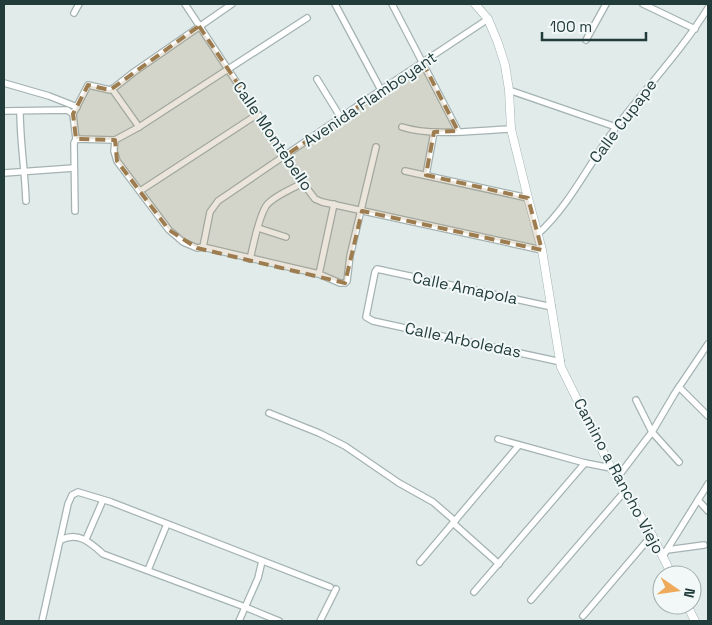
<svg xmlns="http://www.w3.org/2000/svg" width="712" height="625" font-family="'Space Grotesk',sans-serif">
	<rect width="100%" height="100%" fill="#e1ebea"/>
	<g fill="none" stroke-linecap="round" stroke-linejoin="round">
		<defs>
			<g id="minor">
				<path d="M185 4 303 183 315 199 322 202 542 250"/>
				<path d="M335 4 381 90"/>
				<path d="M392 4 458 131"/>
				<path d="M643 4 695 29"/>
				<path d="M74 13 79 4"/>
				<path d="M586 40 606 4"/>
				<path d="M317 79 341 118"/>
				<path d="M4 83 49 96 77 107"/>
				<path d="M112 89 139 127"/>
				<path d="M509 90 616 127"/>
				<path d="M4 111 67 110 73 114"/>
				<path d="M20 111C20 141 25 171 26 201"/>
				<path d="M402 127C433 137 479 130 511 129"/>
				<path d="M76 139 73 114 88 85 110 90 115 87 134 72 232 4"/>
				<path d="M115 140 114 151 117 161 169 230 183 242 197 248 203 247 319 274 340 283H345L347 281 350 256 376 147"/>
				<path d="M405 171 528 198"/>
				<path d="M4 173 74 168"/>
				<path d="M426 175 434 132"/>
				<path d="M140 191 258 114"/>
				<path d="M75 211 74 143 76 139 115 140 139 127 307 18"/>
				<path d="M258 228 286 237"/>
				<path d="M538 234C571 204 590 161 617 126 647 87 682 50 708 8"/>
				<path d="M203 247 210 212 218 201 381 90 488 19"/>
				<path d="M250 259C254 243 258 219 266 206 272 197 293 188 303 183"/>
				<path d="M319 274 334 204"/>
				<path d="M552 307 377 269 375 272 366 317 373 321 561 362"/>
				<path d="M679 387 708 416"/>
				<path d="M636 400 652 432 679 462"/>
				<path d="M269 413 319 433 345 446 399 483 433 502 455 521"/>
				<path d="M498 439 585 463 611 468"/>
				<path d="M617 478 652 432 675 393 708 344"/>
				<path d="M698 500 708 511"/>
				<path d="M453 523 499 564"/>
				<path d="M86 539 103 500"/>
				<path d="M61 540C78 531 91 543 103 554L245 607 279 621"/>
				<path d="M667 550 704 545"/>
				<path d="M663 556 708 484"/>
				<path d="M420 562 519 445"/>
				<path d="M148 570 167 524"/>
				<path d="M474 592 585 463"/>
				<path d="M531 600 625 491"/>
				<path d="M583 616 652 535"/>
				<path d="M42 621 68 504 72 495 78 492 111 502 330 587"/>
				<path d="M239 621 258 578 262 561"/>
				<path d="M320 621 336 589"/>
			</g>
			<g id="tertiary">
				<path d="M475 4 488 19 498 43 505 65 509 90 511 129 528 198 542 250 561 367 611 468 652 535 672 575"/>
				<path d="M687 605 695 621"/>
			</g>
		</defs>
		<use href="#minor" stroke="#a4b3b2" stroke-width="8"/>
		<use href="#tertiary" stroke="#a4b3b2" stroke-width="9"/>
		<use href="#minor" stroke="#fff" stroke-width="5.5"/>
		<use href="#tertiary" stroke="#fff" stroke-width="8"/>
	</g>
	<path fill="#9d7d4f" fill-opacity="0.2" stroke="#9d7d4f" stroke-width="4" stroke-dasharray="10 6" stroke-linejoin="round" d="M199 26 286 155 423 63 458 131 434 132 426 175 528 198 542 250 362 211 345 283 197 248 169 230 117 161 115 140 76 139 73 114 88 85 110 90Z"/>
	<g text-anchor="middle" dominant-baseline="central" stroke-width="4" stroke-linejoin="round" paint-order="stroke">
		<g font-size="16" fill="#223c3c" stroke="#f2f8f7">
			<text transform="translate(370 99) rotate(-34)">Avenida Flamboyant</text>
			<text transform="translate(623 121) rotate(-53)">Calle Cupape</text>
			<text transform="translate(273 136) rotate(56)">Calle Montebello</text>
			<text transform="translate(465 288) rotate(12)">Calle Amapola</text>
			<text transform="translate(463 340) rotate(12)">Calle Arboledas</text>
			<text transform="translate(619 476) rotate(62)">Camino a Rancho Viejo</text>
		</g>
	</g>
	<rect width="712" height="625" fill="none" stroke="#223c3c" stroke-width="10"/>
	<g transform="translate(677 590) rotate(103)"><circle r="24" fill="#f2f8f7" stroke="#9fadac"/>
	<path d="M0-4L9 19L0 12L-9 19Z" fill="#efa95b"/>
	<text y="-8" font-size="14" font-weight="bold" text-anchor="middle" fill="#223c3c">N</text>
	</g>
	<path d="M542 32v8h104v-8" fill="none" stroke="#223c3c" stroke-width="2.5"/>
	<text x="550" y="32" font-size="15" fill="#223c3c" stroke="#f2f8f7" stroke-width="4" paint-order="stroke">100 m</text>
</svg>
